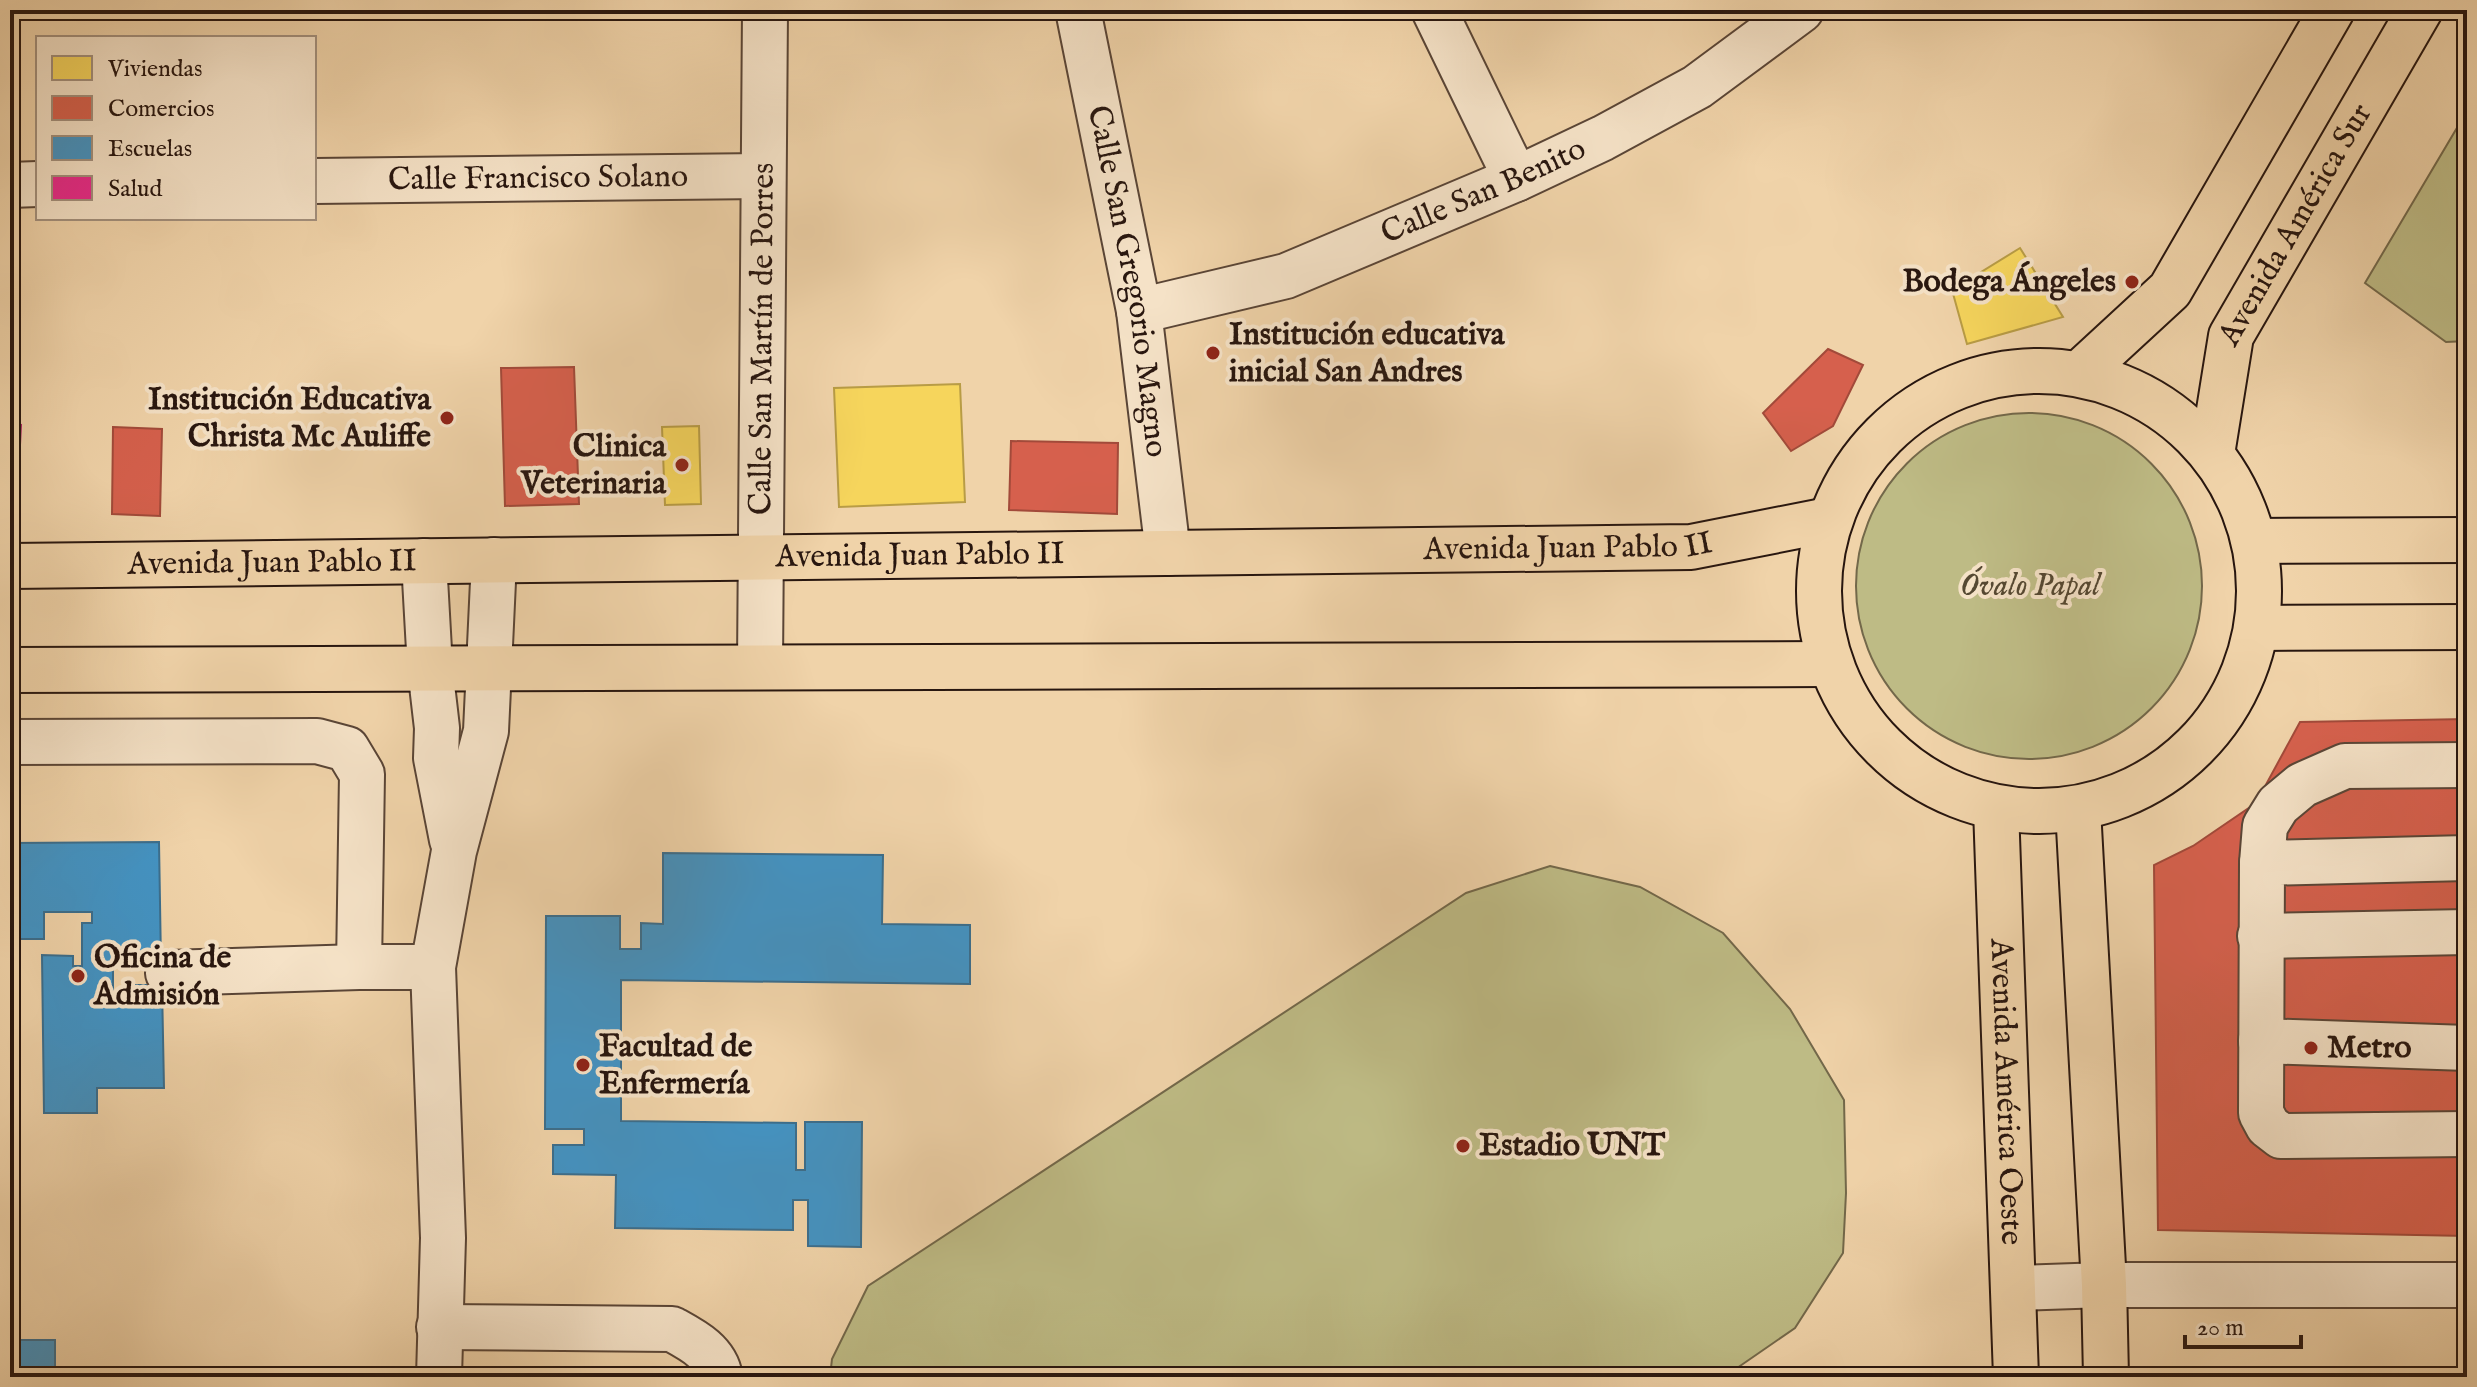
<svg xmlns="http://www.w3.org/2000/svg" width="2477" height="1387" font-family="'IM FELL English',serif">
	<rect width="100%" height="100%" fill="#f0d3a9"/>
	<filter id="stains"><feTurbulence type="fractalNoise" baseFrequency=".0025" numOctaves="4"/><feColorMatrix values="0 0 0 0 .2 0 0 0 0 .09 0 0 0 0 .02 0 0 0 .5 -.17"/></filter>
	<radialGradient id="worn" r=".72"><stop offset=".6" stop-color="#630" stop-opacity="0"/><stop offset="1" stop-color="#630" stop-opacity=".3"/></radialGradient>
	<g fill="#bebb85" stroke="#73684a" stroke-width="2">
		<path d="M2467 111V341L2446 342 2365 283Z"/>
		<circle cx="2029" cy="586" r="173"/>
		<path d="M1550 866 1640 887 1723 933 1790 1009 1844 1100 1846 1193 1843 1253 1795 1328 1724 1377H830L832 1359 868 1286 1466 893Z"/>
	</g>
	<g fill="#f6d55c" stroke="#b89c45" stroke-width="2">
		<path d="M837 10H896V13L837 12Z"/>
		<path d="M2020 248 2063 317 1967 344 1952 290Z"/>
		<path d="M960 384 965 502 839 507 834 388Z"/>
		<path d="M699 426 701 504 665 505 662 427Z"/>
	</g>
	<g fill="#d6604d" stroke="#a24a3a" stroke-width="2">
		<path d="M1828 349 1863 365 1833 426 1791 451 1763 413Z"/>
		<path d="M574 367 579 504 505 506 501 368Z"/>
		<path d="M113 427 162 429 160 516 112 514Z"/>
		<path d="M1011 441 1118 443 1117 514 1009 510Z"/>
		<path d="M2467 719V1236L2158 1230 2154 865 2193 846 2256 803 2300 722Z"/>
	</g>
	<g fill="#4393c3" stroke="#3b6e8d" stroke-width="2">
		<path d="M159 842 161 963H136V948L113 949V995H136L135 985H162L164 1088H97V1113H44L42 955 73 956V966H82V923H92V912H44V939H10V843Z"/>
		<path d="M663 853 883 855 882 924 970 925V984L621 980V1121L796 1123V1170H805V1122H862L861 1247 808 1246V1200H793V1230L615 1228 616 1175 553 1174V1145H584V1129H545L546 916H620V949H641V923L663 924Z"/>
		<rect x="10" y="1340" width="45" height="37"/>
	</g>
	<path fill="#e7298a" stroke="#ae2365" stroke-width="2" d="M10 424 21 425 17 505 10 504Z"/>
	<g fill="none" stroke-linecap="round" stroke-linejoin="round">
		<defs>
			<g id="minor">
				<path id="s1" d="M1078 10 1139 311 1168 553"/>
				<path d="M1434 10 1516 179"/>
				<path id="s2" d="M314 181 763 176"/>
				<path d="M10 185 38 184"/>
				<path id="s3" d="M1139 311 1286 276 1516 179 1603 138 1697 87 1801 10"/>
				<path d="M424 561 430 668 437 728 436 758 452 840"/>
				<path id="s4" d="M760 667 765 10"/>
				<path d="M10 742 317 741 347 749 362 774 359 967H433"/>
				<path d="M2467 858 2262 863 2261 1113 2268 1126 2281 1136 2467 1134"/>
				<path d="M2262 863 2265 826 2278 805 2302 785 2345 766 2467 765"/>
				<path d="M2260 936 2467 932"/>
				<path d="M168 973 359 967"/>
				<path d="M2261 1041 2467 1048"/>
				<path d="M2015 1288 2104 1285H2467"/>
				<path d="M439 1327 672 1329C692 1340 716 1352 720 1377"/>
				<path d="M439 1377 443 1238 433 967 454 851 486 731 494 560"/>
			</g>
			<g id="major">
				<circle cx="2039" cy="591" r="220"/>
				<path d="M2080 373 2170 290 2332 10"/>
				<path id="s5" d="M2212 454 2231 336 2420 10"/>
				<path d="M2254 541 2467 540"/>
				<path id="s6" d="M10 566 1691 547 1828 520"/>
				<path d="M2257 628 2467 627"/>
				<path d="M10 670 1829 664"/>
				<path id="s7" d="M1996 808 2016 1377"/>
				<path d="M2078 809 2104 1285 2106 1377"/>
			</g>
		</defs>
		<use href="#minor" stroke="#5a4536" stroke-width="48"/>
		<use href="#major" stroke="#28160f" stroke-width="48"/>
		<use href="#minor" stroke="#f5e2c7" stroke-width="44"/>
		<use href="#major" stroke="#f0d3a9" stroke-width="44"/>
	</g>
	<g fill="#8f2418" stroke="#f5e2c7" stroke-width="3">
		<circle cx="2132" cy="282" r="8"/>
		<circle cx="1213" cy="353" r="8"/>
		<circle cx="447" cy="418" r="8"/>
		<circle cx="682" cy="465" r="8"/>
		<circle cx="78" cy="976" r="8"/>
		<circle cx="2311" cy="1048" r="8"/>
		<circle cx="583" cy="1065" r="8"/>
		<circle cx="1463" cy="1146" r="8"/>
	</g>
	<g text-anchor="middle" dominant-baseline="central" stroke-width="8" stroke-linejoin="round" paint-order="stroke">
		<g font-size="32" fill="#28160f" stroke="#f5e2c7">
			<text stroke="none"><textPath href="#s2" startOffset="224">Calle Francisco Solano</textPath></text>
			<text stroke="none"><textPath href="#s3" startOffset="366">Calle San Benito</textPath></text>
			<text stroke="none"><textPath href="#s5" startOffset="248">Avenida América Sur</textPath></text>
			<text stroke="none"><textPath href="#s1" startOffset="276">Calle San Gregorio Magno</textPath></text>
			<text stroke="none"><textPath href="#s4" startOffset="328">Calle San Martín de Porres</textPath></text>
			<text stroke="none"><textPath href="#s6" startOffset="1558">Avenida Juan Pablo II</textPath></text>
			<text stroke="none"><textPath href="#s6" startOffset="910">Avenida Juan Pablo II</textPath></text>
			<text stroke="none"><textPath href="#s6" startOffset="262">Avenida Juan Pablo II</textPath></text>
			<text stroke="none"><textPath href="#s7" startOffset="284">Avenida América Oeste</textPath></text>
		</g>
		<g font-size="32" font-weight="bold" fill="#28160f" stroke="#f5e2c7" text-anchor="start">
			<text x="2116" y="282" text-anchor="end">Bodega Ángeles</text>
			<text x="1229" y="335">Institución educativa<tspan x="1229" dy="37">inicial San Andres</tspan></text>
			<text x="431" y="400" text-anchor="end">Institución Educativa<tspan x="431" dy="37">Christa Mc Auliffe</tspan></text>
			<text x="666" y="447" text-anchor="end">Clinica<tspan x="666" dy="37">Veterinaria</tspan></text>
			<text x="94" y="958">Oficina de<tspan x="94" dy="37">Admisión</tspan></text>
			<text x="599" y="1047">Facultad de<tspan x="599" dy="37">Enfermería</tspan></text>
			<text x="2327" y="1048">Metro</text>
			<text x="1479" y="1146">Estadio UNT</text>
		</g>
		<g font-size="32" font-style="italic" fill="#554832" stroke="#f5e2c7">
			<text x="2030" y="586">Óvalo Papal</text>
		</g>
	</g>
	<rect width="2477" height="1387" fill="none" stroke="#f0d3a9" stroke-width="40"/>
	<rect x="12" y="12" width="2453" height="1363" fill="none" stroke="#28160f" stroke-width="4"/>
	<rect x="20" y="20" width="2437" height="1347" fill="none" stroke="#28160f" stroke-width="2"/>
	<rect x="36" y="36" width="280" height="184" fill="#f5e2c7" stroke="#a3907d" stroke-width="2"/>
	<rect x="52" y="56" width="40" height="24" fill="#f6d55c" stroke="#a3907d" stroke-width="2"/>
	<text x="108" y="76" font-size="24" fill="#28160f">Viviendas</text>
	<rect x="52" y="96" width="40" height="24" fill="#d6604d" stroke="#a3907d" stroke-width="2"/>
	<text x="108" y="116" font-size="24" fill="#28160f">Comercios</text>
	<rect x="52" y="136" width="40" height="24" fill="#4393c3" stroke="#a3907d" stroke-width="2"/>
	<text x="108" y="156" font-size="24" fill="#28160f">Escuelas</text>
	<rect x="52" y="176" width="40" height="24" fill="#e7298a" stroke="#a3907d" stroke-width="2"/>
	<text x="108" y="196" font-size="24" fill="#28160f">Salud</text>
	<path d="M2185 1335v12h116v-12" fill="none" stroke="#28160f" stroke-width="4"/>
	<text x="2197" y="1335" font-size="24" fill="#28160f" stroke="#f5e2c7" stroke-width="6" paint-order="stroke">20 m</text>
	<rect width="100%" height="100%" filter="url(#stains)"/>
	<rect width="100%" height="100%" fill="url(#worn)"/>
</svg>
